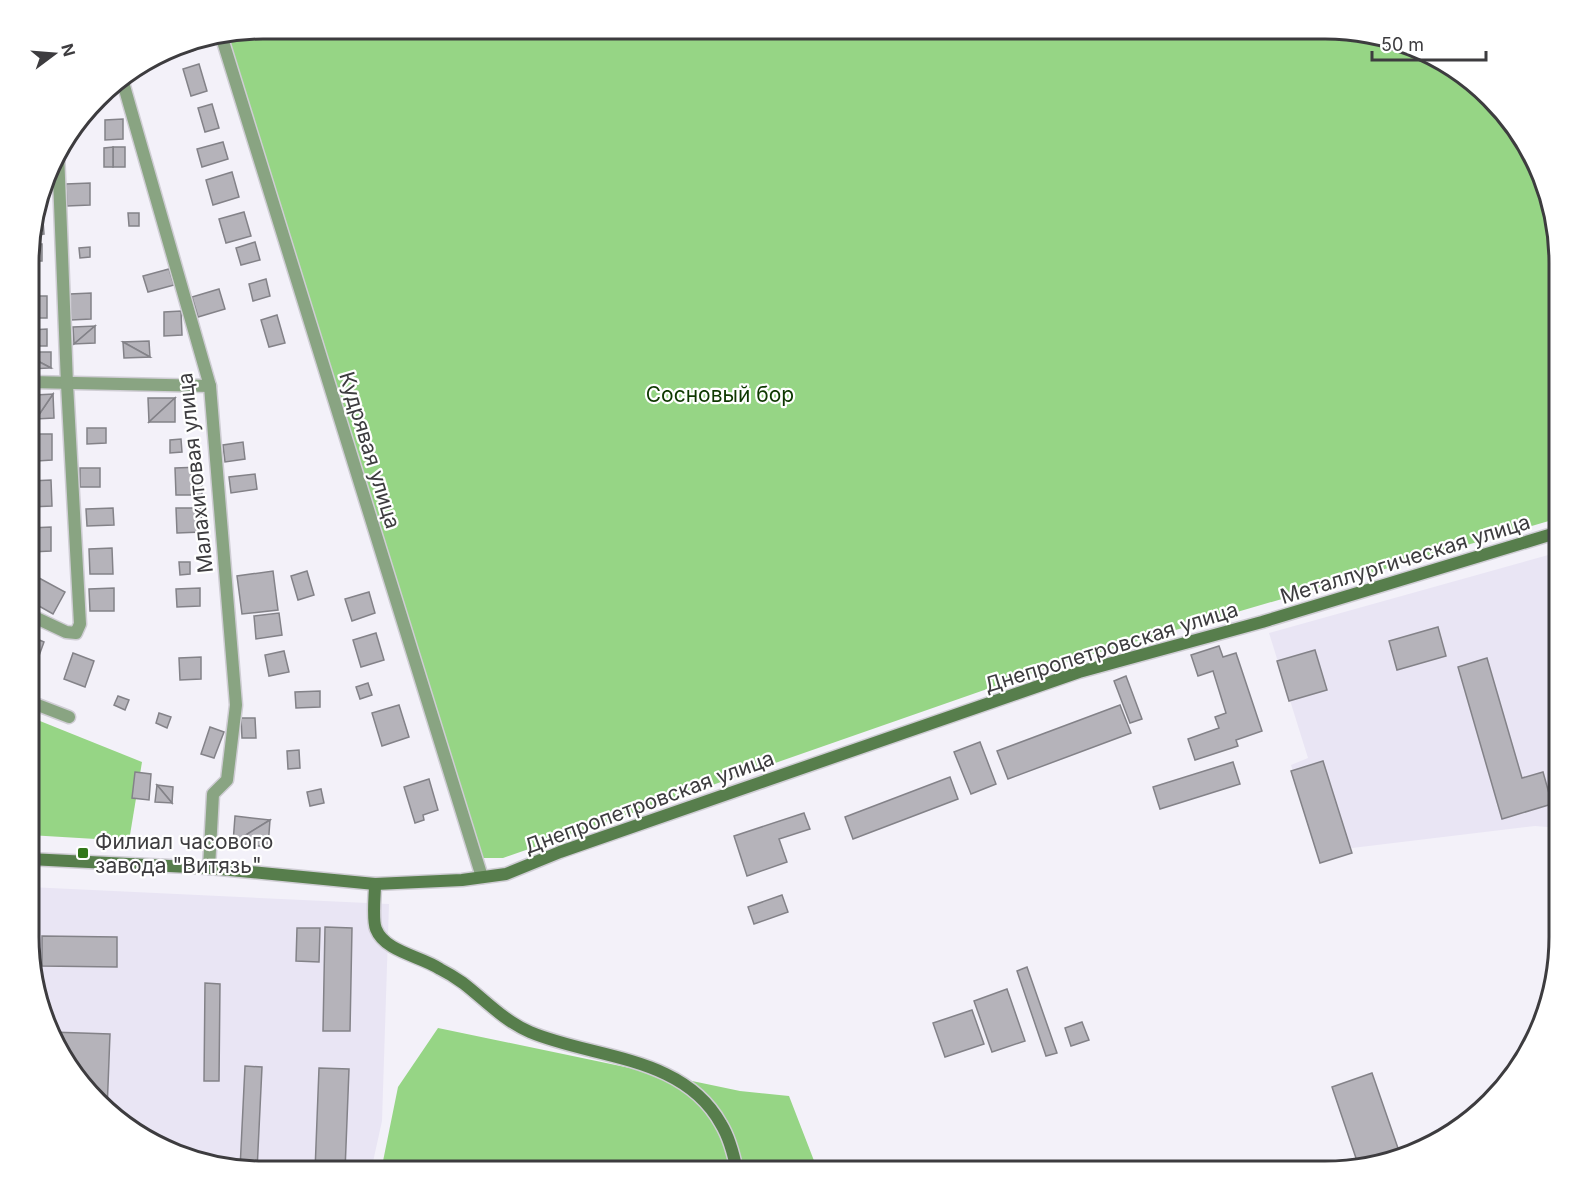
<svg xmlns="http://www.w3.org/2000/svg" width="1588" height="1200" font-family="Inter,sans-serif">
	<rect width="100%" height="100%" fill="#f3f1f9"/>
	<g fill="#e9e5f4">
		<path d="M1559 552V828L1535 826 1319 852 1291 765 1308 758 1269 633Z"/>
		<path d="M29 887 389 904 382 1121 371 1171H248L174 1154 109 1113 53 1041 29 952Z"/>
	</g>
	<g fill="#96d585">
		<path d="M263 29H1340L1414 46 1479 87 1535 160 1559 263V518L1056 665 503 858H481L226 35Z"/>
		<path d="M30 717 142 762 129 841 29 835Z"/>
		<path d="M438 1028 740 1091 789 1096 818 1171H381L398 1087Z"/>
	</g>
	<g fill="#b5b3ba" stroke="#838288" stroke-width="1.5">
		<path d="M192 40 195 50 175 56 173 49Z"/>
		<path d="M199 64 207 91 191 96 183 69Z"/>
		<path d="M212 104 219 128 205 132 198 108Z"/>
		<path d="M123 119V139L105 140V120Z"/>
		<path d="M223 142 228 159 202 167 197 149Z"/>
		<rect x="113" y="147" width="12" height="20"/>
		<path d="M113 147V167H104V148Z"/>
		<path d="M232 172 239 197 213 205 206 180Z"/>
		<path d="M90 183V205L67 206 66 184Z"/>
		<path d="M244 212 251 236 226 243 219 219Z"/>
		<path d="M128 213H139V226H129Z"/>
		<path d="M34 221H43L44 234 31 235Z"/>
		<path d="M255 242 260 260 241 265 236 248Z"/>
		<path d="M31 244H42V261H30Z"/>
		<path d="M90 247V257L80 258 79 248Z"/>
		<path d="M169 269 174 285 148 292 143 276Z"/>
		<path d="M266 279 270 296 253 301 249 284Z"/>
		<path d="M219 289 225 309 198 317 192 297Z"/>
		<path d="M91 293V319L71 320 70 294Z"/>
		<path d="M31 296H47V318H32Z"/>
		<path d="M181 311 182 335 164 336V312Z"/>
		<path d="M277 315 285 343 269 347 261 320Z"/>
		<path d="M95 326 74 344 73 327Z"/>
		<path d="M95 326V343L74 344Z"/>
		<path d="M47 329V346H30V330Z"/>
		<path d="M149 341 150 357 123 342Z"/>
		<path d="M123 342 150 357 124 358Z"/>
		<path d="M30 352H51V368L30 357Z"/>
		<path d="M30 357 51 368 30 369Z"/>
		<path d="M53 394 54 418 36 419Z"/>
		<path d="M53 394 36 419 35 395Z"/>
		<path d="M148 398H175L149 422Z"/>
		<path d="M175 398V422H149Z"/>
		<path d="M87 428H106V443L87 444Z"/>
		<path d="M36 434H52V460L37 461Z"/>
		<path d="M181 439 182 452 170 453V440Z"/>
		<path d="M243 442 245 459 225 462 223 445Z"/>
		<path d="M201 467 202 495H176L175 468Z"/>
		<rect x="80" y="468" width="20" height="19"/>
		<path d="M255 474 257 489 231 493 229 477Z"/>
		<path d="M51 480 52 506 30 507V481Z"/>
		<path d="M113 508 114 525 87 526 86 509Z"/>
		<path d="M176 508H201L202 532 177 533Z"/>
		<path d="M51 527V551L31 552 30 528Z"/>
		<path d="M112 548 113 574H90L89 549Z"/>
		<path d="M179 562H190V574L180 575Z"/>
		<path d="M273 571 278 610 242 614 237 576Z"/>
		<path d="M307 571 314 595 298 600 291 576Z"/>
		<path d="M39 578 65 592 53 614 30 601V594Z"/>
		<path d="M114 588V611H90L89 589Z"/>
		<path d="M200 588V606L177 607 176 589Z"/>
		<path d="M369 592 375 613 352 621 345 599Z"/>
		<path d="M279 613 282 635 256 639 254 616Z"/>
		<path d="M1438 627 1446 656 1397 670 1389 641Z"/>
		<path d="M376 633 384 660 361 667 353 640Z"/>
		<path d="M30 636 44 642 36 664 30 661Z"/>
		<path d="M1219 646 1223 657 1236 653 1262 731 1236 740 1238 746 1195 760 1188 739 1219 728 1215 717 1226 713 1213 671 1198 676 1191 655Z"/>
		<path d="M1315 650 1327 690 1289 701 1277 661Z"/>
		<path d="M284 651 289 672 269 676 265 655Z"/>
		<path d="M73 653 94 661 85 687 64 679Z"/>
		<path d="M201 657V679L180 680 179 658Z"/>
		<path d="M1487 658 1522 778 1543 772 1552 804 1502 819 1458 667Z"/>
		<path d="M1126 676 1142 719 1130 723 1114 681Z"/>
		<path d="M368 683 372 695 360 699 356 687Z"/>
		<path d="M320 691V707L296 708 295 692Z"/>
		<path d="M118 696 129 700 125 710 114 705Z"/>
		<path d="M399 705 409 737 382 746 372 713Z"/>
		<path d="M1120 705 1131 733 1008 779 997 751Z"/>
		<path d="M159 713 171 717 167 728 156 723Z"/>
		<path d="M241 718H255L256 738H242Z"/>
		<path d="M210 727 224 732 214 758 201 754Z"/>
		<path d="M980 742 996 784 971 794 954 752Z"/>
		<path d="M299 750 300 768 288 769 287 751Z"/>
		<path d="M1323 761 1352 853 1320 863 1291 771Z"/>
		<path d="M1233 762 1240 784 1160 809 1153 787Z"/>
		<path d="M135 772 151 774 149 800 132 798Z"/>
		<path d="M950 777 958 799 853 839 845 817Z"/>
		<path d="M429 779 438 810 423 815 424 820 415 823 404 787Z"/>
		<path d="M157 785 173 787 172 803Z"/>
		<path d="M157 785 172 803 155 802Z"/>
		<path d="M321 789 324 803 310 806 307 792Z"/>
		<path d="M804 813 810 829 779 839 787 862 747 876 734 836Z"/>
		<path d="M235 816 270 820 233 843Z"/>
		<path d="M270 820 268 847 233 843Z"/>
		<path d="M782 895 788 912 754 924 748 907Z"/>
		<path d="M325 927 352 928 350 1031H323Z"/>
		<path d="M297 928H320L319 962 296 961Z"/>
		<path d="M42 936 117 937V967L42 966Z"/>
		<path d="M1027 967 1057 1053 1046 1056 1017 971Z"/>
		<path d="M205 983 220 984 219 1081H204Z"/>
		<path d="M1007 989 1025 1041 992 1052 974 1001Z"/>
		<path d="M972 1010 984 1044 945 1057 933 1023Z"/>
		<path d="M1082 1022 1089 1040 1071 1046 1065 1028Z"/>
		<path d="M51 1032 110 1034 107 1111 53 1041Z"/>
		<path d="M245 1066 262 1067 257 1171 240 1169Z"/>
		<path d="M319 1068 349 1069 345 1171H315Z"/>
		<path d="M1372 1073 1400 1154 1358 1164 1332 1087Z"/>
		<path d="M1322 1161 1326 1171H1292Z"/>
	</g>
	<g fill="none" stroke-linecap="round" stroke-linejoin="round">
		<defs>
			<g id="street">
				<path d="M221 35 482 877"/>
				<path d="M122 79 210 386 236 705 227 780 213 794 209 868"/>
				<path d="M30 382 210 386"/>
				<path d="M30 615 66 632 76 633 80 624 67 384 58 152"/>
				<path d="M30 702 69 717"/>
			</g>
			<g id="secondary">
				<path d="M29 859 209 868 375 884 462 880 506 874 560 852 1079 672 1262 622 1559 532"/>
				<path d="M375 884C375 895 372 920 376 929 385 952 421 956 440 969 448 973 456 978 463 983 485 1000 504 1021 530 1032 594 1059 683 1055 721 1124 729 1137 734 1156 737 1171"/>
			</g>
		</defs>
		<use href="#street" stroke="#cfcdd4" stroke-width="15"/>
		<use href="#secondary" stroke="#cfcdd4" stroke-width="15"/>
		<use href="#street" stroke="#89a482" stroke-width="12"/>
		<use href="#secondary" stroke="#577e4c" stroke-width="12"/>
	</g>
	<rect fill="#327719" stroke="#fff" stroke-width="2" x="77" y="847" width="12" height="12" rx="3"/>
	<g text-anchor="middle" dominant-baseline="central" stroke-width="4.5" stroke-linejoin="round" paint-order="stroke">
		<g font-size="21" fill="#0e3800" stroke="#fff">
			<text x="720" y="394">Сосновый бор</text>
		</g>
		<g font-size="21" fill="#3d3c3f" stroke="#fff">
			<text transform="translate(370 450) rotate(73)">Кудрявая улица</text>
			<text transform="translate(195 473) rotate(-96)">Малахитовая улица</text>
			<text transform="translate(1405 559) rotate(-17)">Металлургическая улица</text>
			<text transform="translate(1111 647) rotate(-17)">Днепропетровская улица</text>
			<text transform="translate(649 802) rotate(-20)">Днепропетровская улица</text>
		</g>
		<g font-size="21" fill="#3d3c3f" stroke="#fff" text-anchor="start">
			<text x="95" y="841">Филиал часового<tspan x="95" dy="24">завода "Витязь"</tspan></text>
		</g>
	</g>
	<path d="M0 0H1588V1200H0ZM263 39H1325A224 224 0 0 1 1549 263V937A224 224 0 0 1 1325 1161H263A224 224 0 0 1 39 937V263A224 224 0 0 1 263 39Z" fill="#fff" fill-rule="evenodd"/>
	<path fill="none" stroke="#3d3c3f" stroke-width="3" d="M263 39H1325A224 224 0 0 1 1549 263V937A224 224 0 0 1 1325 1161H263A224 224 0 0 1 39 937V263A224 224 0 0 1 263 39Z"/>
	<g transform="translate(54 54) rotate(74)" stroke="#ffffff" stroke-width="4.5" paint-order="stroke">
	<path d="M0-4.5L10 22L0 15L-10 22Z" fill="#3d3c3f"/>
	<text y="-9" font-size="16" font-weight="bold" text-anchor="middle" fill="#3d3c3f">N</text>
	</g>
	<path d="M1372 51v9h114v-9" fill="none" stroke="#3d3c3f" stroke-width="3"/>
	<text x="1381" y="51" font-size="18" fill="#3d3c3f" stroke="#ffffff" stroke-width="4.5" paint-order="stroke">50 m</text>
</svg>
